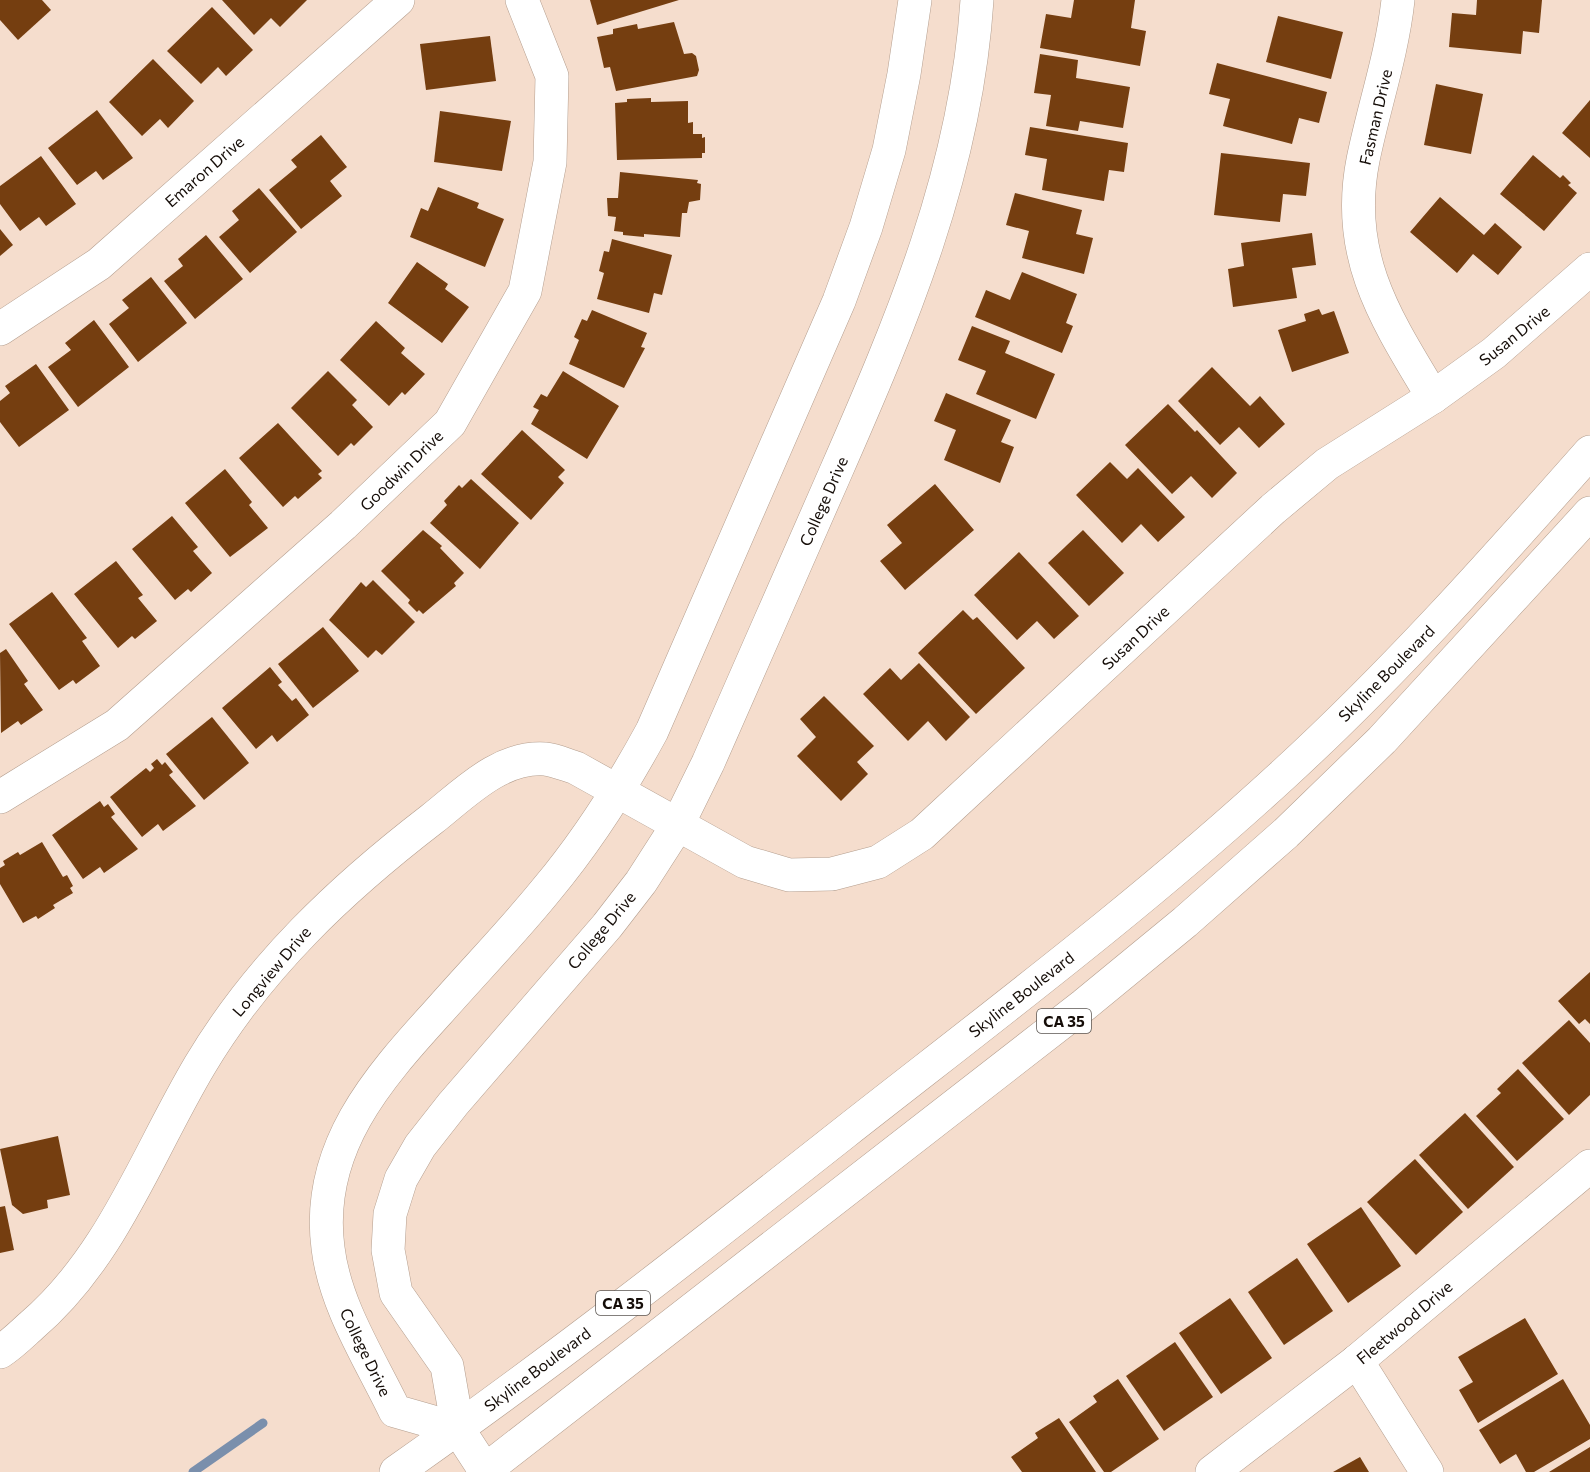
<svg xmlns="http://www.w3.org/2000/svg" width="1590" height="1472" font-family="Commissioner,sans-serif">
	<rect width="100%" height="100%" fill="#f5ddcd"/>
	<g fill="none" stroke-linecap="round" stroke-linejoin="round">
		<path stroke="#7a8fac" stroke-width="9" d="M193 1472 263 1423"/>
	</g>
	<g fill="#753e10">
		<path d="M0 0H42L51 10 18 40 0 20Z"/>
		<path d="M222 0H307L280 27 271 18 254 35Z"/>
		<path d="M590 0H679L597 25Z"/>
		<path d="M1074 0H1135L1131 28 1146 31 1140 66 1040 48 1046 14 1071 18Z"/>
		<path d="M1477 0H1542L1539 33 1523 31 1521 54 1449 47 1452 13 1476 15Z"/>
		<path d="M212 7 253 50 226 76 218 67 201 84 167 51Z"/>
		<path d="M1278 16 1343 32 1331 79 1266 62Z"/>
		<path d="M674 22 684 54 692 53 696 56 699 70 697 76 616 91 610 67 604 68 597 37 613 34V29L637 24 638 29Z"/>
		<path d="M490 36 496 81 426 90 420 44Z"/>
		<path d="M1040 54 1078 60 1076 78 1130 87 1123 128 1080 121 1078 131 1046 126 1051 95 1034 93Z"/>
		<path d="M153 59 194 101 168 128 160 119 142 136 109 102Z"/>
		<path d="M1217 63 1327 92 1319 123 1299 118 1292 144 1223 126 1230 99 1209 94Z"/>
		<path d="M1436 84 1483 94 1471 154 1424 145Z"/>
		<path d="M651 98V102L688 101V123L693 122V134H702V138L705 137V153H702V158L617 160 615 103 627 102V99Z"/>
		<path d="M1590 100V158L1562 133Z"/>
		<path d="M97 110 133 158 103 180 96 171 77 185 48 148Z"/>
		<path d="M440 111 511 121 502 171 434 162Z"/>
		<path d="M1030 127 1128 143 1124 172 1109 170 1104 201 1042 190 1047 159 1025 155Z"/>
		<path d="M321 135 347 167 330 181 342 196 301 229 269 190 297 167 291 160Z"/>
		<path d="M1221 153 1310 163 1306 196 1283 194 1280 222 1214 215Z"/>
		<path d="M1533 155 1560 178 1563 175 1571 183 1568 185 1577 193 1544 231 1500 194Z"/>
		<path d="M41 156 76 204 46 226 39 217 20 231 0 204V186Z"/>
		<path d="M620 172 698 180 697 183 701 184 700 200 689 202 687 213H682L680 237 644 234V237L623 235V232L614 231 616 217 608 216 607 198H618Z"/>
		<path d="M438 187 479 203 477 208 504 219 485 267 410 237 421 208 428 211Z"/>
		<path d="M259 188 297 232 250 273 219 237 239 220 232 211Z"/>
		<path d="M1015 193 1082 210 1076 234 1093 238 1084 274 1022 258 1029 231 1006 225Z"/>
		<path d="M1440 197 1484 235 1495 223 1522 247 1498 275 1473 254 1457 273 1410 232Z"/>
		<path d="M0 229 13 245 0 256Z"/>
		<path d="M1312 233 1316 265 1292 268 1297 298 1233 307 1228 269 1244 266 1241 243Z"/>
		<path d="M206 235 243 279 195 319 164 281 183 266 178 259Z"/>
		<path d="M612 239 672 255 662 295 654 293 649 313 597 299 604 273 599 271 604 251 609 252Z"/>
		<path d="M417 262 448 284 445 289 469 307 442 343 388 303Z"/>
		<path d="M1022 272 1077 294 1066 323 1073 326 1062 353 975 317 986 290 1010 300Z"/>
		<path d="M151 277 187 323 138 362 109 324 129 308 122 300Z"/>
		<path d="M1319 309 1322 315 1334 311 1349 353 1292 372 1278 330 1306 321 1304 314Z"/>
		<path d="M592 310 647 333 641 347 645 348 624 388 569 364 579 340 574 337 582 319 587 321Z"/>
		<path d="M94 320 129 367 78 407 48 367 71 350 65 343Z"/>
		<path d="M376 321 405 348 401 353 425 374 405 395 402 392 389 406 340 360Z"/>
		<path d="M972 326 1010 341 1005 353 1055 374 1036 419 976 394 986 371 958 360Z"/>
		<path d="M36 364 69 410 19 447 0 422V401L10 393 5 386Z"/>
		<path d="M1212 367 1250 406 1260 396 1285 424 1259 448 1239 427 1220 445 1178 401Z"/>
		<path d="M328 371 357 400 352 405 373 427 354 446 351 443 338 456 291 408Z"/>
		<path d="M563 371 619 406 587 459 531 424 539 410 533 407 541 394 547 397Z"/>
		<path d="M946 393 1011 420 1001 442 1014 447 1000 483 944 460 956 430 934 421Z"/>
		<path d="M1168 404 1195 432 1197 430 1237 473 1212 498 1191 476 1172 494 1125 445Z"/>
		<path d="M278 423 322 471 318 474 322 478 298 499 295 496 283 507 239 458Z"/>
		<path d="M522 430 565 470 558 477 564 483 531 520 481 474Z"/>
		<path d="M1110 462 1127 479 1138 468 1185 517 1158 542 1141 524 1122 543 1076 495Z"/>
		<path d="M225 469 252 502 249 505 268 528 230 557 185 503Z"/>
		<path d="M471 479 519 523 480 569 430 523 447 505 444 501 459 485 462 488Z"/>
		<path d="M935 484 974 530 905 590 880 561 902 543 887 525Z"/>
		<path d="M172 516 198 547 193 551 212 573 191 592 188 589 175 600 132 549Z"/>
		<path d="M423 530 442 546 440 548 464 573 454 583 456 586 423 614 419 610 417 612 408 603 410 600 381 571Z"/>
		<path d="M1083 530 1124 573 1089 606 1048 563Z"/>
		<path d="M1019 552 1079 616 1054 639 1037 621 1017 640 974 595Z"/>
		<path d="M116 561 143 595 138 598 157 621 135 639 132 636 118 648 74 594Z"/>
		<path d="M373 580 415 622 382 655 376 650 368 658 329 620 361 582 366 587Z"/>
		<path d="M52 592 87 638 82 641 100 666 76 684 73 680 59 690 9 624Z"/>
		<path d="M963 610 973 620 977 617 1025 668 976 714 918 653Z"/>
		<path d="M323 627 359 671 313 708 278 664Z"/>
		<path d="M6 649 28 681 24 684 43 710 21 725 18 721 1 733 0 653Z"/>
		<path d="M919 663 970 717 946 741 928 721 908 741 863 694 890 668 901 680Z"/>
		<path d="M270 667 282 682 278 685 292 701 296 698 309 715 277 742 272 735 256 749 222 708Z"/>
		<path d="M824 696 874 746 857 762 868 774 841 801 797 756 816 737 800 719Z"/>
		<path d="M212 717 249 763 204 800 166 754Z"/>
		<path d="M157 759 162 765 165 762 173 772 169 775 196 806 163 831 158 824 142 837 110 797 146 768 150 772 154 768 151 764Z"/>
		<path d="M100 801 104 807 108 804 115 814 111 817 138 849 104 873 100 867 83 879 52 835Z"/>
		<path d="M42 842 63 877 67 875 73 886 70 888 73 893 53 905 55 908 38 919 36 916 23 923 0 884V868L5 865 3 861 18 852 20 855Z"/>
		<path d="M1590 972V1024L1585 1019 1579 1024 1558 1001Z"/>
		<path d="M1569 1020 1590 1043V1095L1569 1115 1522 1063Z"/>
		<path d="M1518 1069 1564 1119 1517 1161 1476 1116 1501 1093 1497 1089Z"/>
		<path d="M1465 1113 1514 1167 1468 1209 1419 1155Z"/>
		<path d="M58 1136 70 1195 47 1200 48 1208 23 1214 12 1205 0 1149Z"/>
		<path d="M1415 1159 1463 1212 1416 1255 1367 1202Z"/>
		<path d="M5 1206 14 1250 0 1253V1207Z"/>
		<path d="M1361 1207 1401 1266 1348 1303 1307 1244Z"/>
		<path d="M1297 1258 1333 1311 1284 1345 1248 1292Z"/>
		<path d="M1230 1298 1272 1358 1221 1394 1179 1333Z"/>
		<path d="M1525 1318 1558 1374 1478 1423 1459 1390 1473 1382 1458 1357Z"/>
		<path d="M1175 1342 1213 1397 1164 1431 1126 1376Z"/>
		<path d="M1118 1379 1159 1439 1111 1472H1104L1069 1422 1097 1402 1093 1396Z"/>
		<path d="M1563 1379 1590 1425V1439L1534 1472H1526L1516 1454 1500 1464 1479 1430Z"/>
		<path d="M1059 1418 1096 1472H1022L1011 1457 1038 1438 1035 1433Z"/>
		<path d="M1590 1447V1472H1549Z"/>
		<path d="M1360 1457 1369 1472H1333Z"/>
	</g>
	<g fill="none" stroke-linecap="round" stroke-linejoin="round">
		<defs>
			<g id="minor">
				<path d="M1398 0C1392 55 1374 106 1363 160 1344 256 1386 319 1433 397"/>
				<path d="M0 329 99 264 398 0"/>
				<path d="M0 797 117 725 343 525 450 423 525 291 550 162 552 76 522 0"/>
				<path d="M0 1352C11 1345 21 1335 31 1326 112 1257 147 1154 200 1065 259 966 341 889 432 819 465 793 500 756 545 759 555 760 566 765 576 768L745 862 789 875 832 874 878 862 922 834 1273 509 1327 464 1433 397 1494 353 1590 269"/>
				<path d="M1357 1361 1427 1472"/>
				<path d="M458 1429 395 1411C370 1359 335 1306 328 1248 315 1149 377 1079 439 1011 475 970 513 931 547 889 588 840 621 788 652 731L839 301 866 227 889 150 904 74 915 0"/>
				<path d="M486 1472 458 1429 447 1366 396 1293 388 1250 390 1214 401 1179 420 1146 453 1104 607 926 641 882 677 826 708 763C750 667 792 572 834 476 902 321 966 171 977 0"/>
				<path d="M1212 1472 1357 1361 1590 1166"/>
			</g>
			<g id="major">
				<path d="M396 1472C549 1365 697 1249 844 1133 993 1016 1145 902 1285 773 1394 673 1492 563 1590 452"/>
				<path d="M483 1472 1084 1005 1185 922 1286 833 1382 740 1590 513"/>
			</g>
		</defs>
		<use href="#minor" stroke="#b49e8e" stroke-width="34"/>
		<use href="#major" stroke="#b49e8e" stroke-width="34"/>
		<use href="#minor" stroke="#fff" stroke-width="33"/>
		<use href="#major" stroke="#fff" stroke-width="33"/>
	</g>
	<g text-anchor="middle" dominant-baseline="central" stroke-width="6" stroke-linejoin="round" paint-order="stroke">
		<g fill="#fff" stroke="#5b5652" stroke-width="1.5">
			<rect x="1037" y="1009" width="54" height="24" rx="4.5"/>
			<rect x="596" y="1291" width="54" height="24" rx="4.5"/>
		</g>
		<g font-size="15" font-weight="bold" fill="#150d08">
			<text x="1064" y="1021">CA 35</text>
			<text x="623" y="1303">CA 35</text>
		</g>
		<g font-size="16" fill="#150d08" stroke="#fff">
			<text transform="translate(1375 117) rotate(-77)">Fasman Drive</text>
			<text transform="translate(204 171) rotate(-41)">Emaron Drive</text>
			<text transform="translate(1514 335) rotate(-39)">Susan Drive</text>
			<text transform="translate(401 470) rotate(-44)">Goodwin Drive</text>
			<text transform="translate(823 501) rotate(-66)">College Drive</text>
			<text transform="translate(1135 637) rotate(-43)">Susan Drive</text>
			<text transform="translate(1386 673) rotate(-45)">Skyline Boulevard</text>
			<text transform="translate(601 930) rotate(-50)">College Drive</text>
			<text transform="translate(271 971) rotate(-50)">Longview Drive</text>
			<text transform="translate(1021 994) rotate(-38)">Skyline Boulevard</text>
			<text transform="translate(1404 1322) rotate(-40)">Fleetwood Drive</text>
			<text transform="translate(366 1352) rotate(64)">College Drive</text>
			<text transform="translate(537 1369) rotate(-37)">Skyline Boulevard</text>
		</g>
	</g>
</svg>
